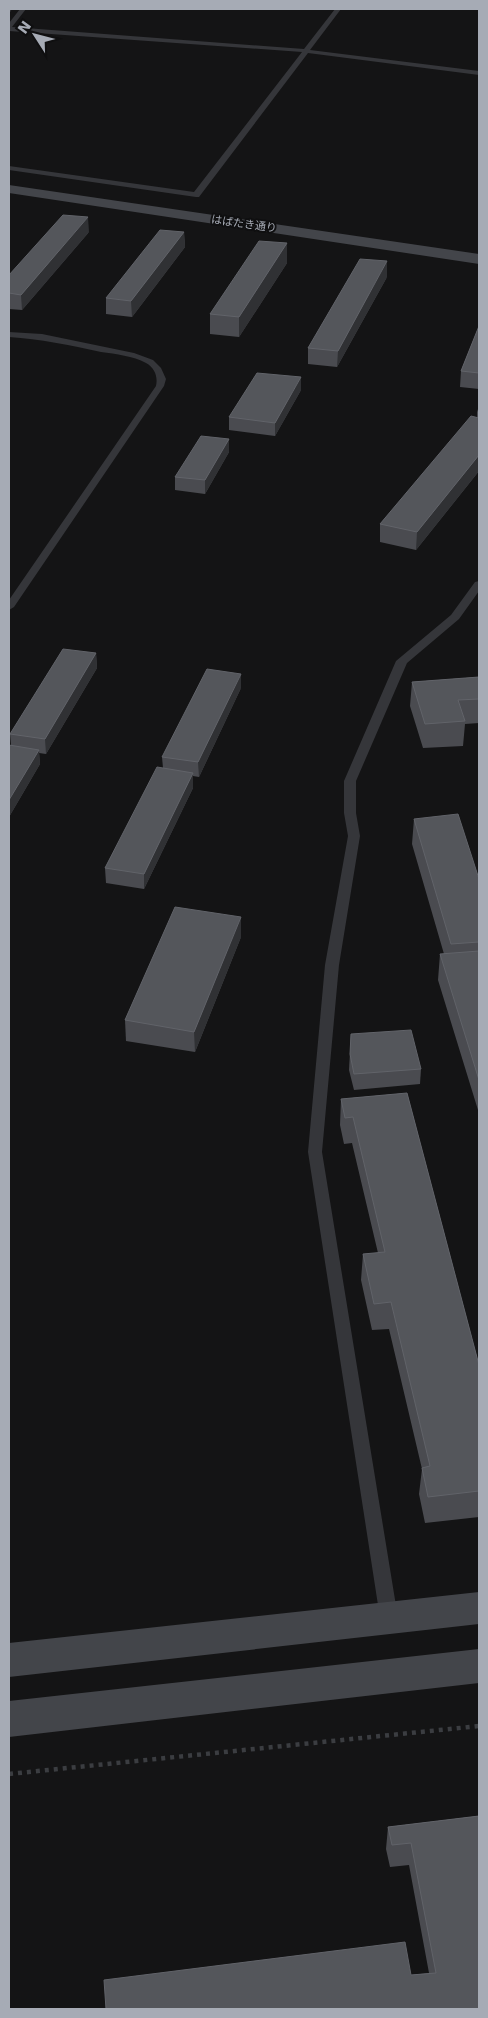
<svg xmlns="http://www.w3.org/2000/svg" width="488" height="2018" font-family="'DejaVu Sans','Noto Sans JP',sans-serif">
	<rect width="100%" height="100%" fill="#141415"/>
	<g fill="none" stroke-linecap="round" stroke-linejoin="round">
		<path stroke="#3b3d41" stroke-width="4.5" stroke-dasharray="4 5" stroke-linecap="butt" d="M9 1774 479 1726"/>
		<g fill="#35363a" fill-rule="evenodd">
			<path d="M20 9H26L12 27 304 49 335 9H341L310 50 479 71V75L308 53 199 197H196L9 170V166L194 192 302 52 9 31V23Z"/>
			<path d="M9 332 42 334 134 353 153 360 161 368 166 379 164 386 14 607 9 610V600L156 386C158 377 155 368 146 363 133 356 116 354 101 352 70 345 40 339 9 337Z"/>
			<path d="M479 581V591L459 619 407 663 356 781V813L360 836 339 965 322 1152 398 1618 396 1624 389 1626 382 1624 380 1618 308 1152 325 965 348 836 344 813V781L396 661 451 615 475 582Z"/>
		</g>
		<g fill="#43454a" fill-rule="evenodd">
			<path d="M9 185 479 254V264L9 193Z"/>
			<path d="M479 1592V1624L9 1677V1643Z"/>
			<path d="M479 1649V1683L9 1737V1701Z"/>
		</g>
	</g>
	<g fill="#4a4b50">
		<path d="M89 232 22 310 9 309V275Z"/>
		<path d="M184 232 185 247 132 317 106 314V298Z"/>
		<path d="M287 243V263L239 337 210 334V314Z"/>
		<path d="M387 277 337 367 308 364V348Z"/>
		<path d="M479 326V389L460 387 461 371Z"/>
		<path d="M301 390 275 436 229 430V417Z"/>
		<path d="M479 406V471L416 550 380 542V524L477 417V412Z"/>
		<path d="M229 439V452L205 494 175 490V477Z"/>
		<path d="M96 653 97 668 46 754 39 753 40 764 9 817V745H11L10 734Z"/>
		<path d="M479 677V723L465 724 463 746 423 748 410 706 412 682Z"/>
		<path d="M241 688 199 777 193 776V788L144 889 106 883 105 868 163 768 162 757Z"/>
		<path d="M414 819 479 879V1110H478L438 980 440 954H444L412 844Z"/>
		<path d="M241 937 195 1052 126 1041 125 1020Z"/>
		<path d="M351 1034 421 1069 420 1084 354 1090 349 1070Z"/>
		<path d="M407 1093 479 1365V1517L425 1523 419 1494 422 1469 389 1329 372 1330 361 1280 363 1254 378 1253 352 1143 344 1144 340 1125 341 1099Z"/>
		<path d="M479 1816V2009L411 1975 429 1973 409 1865 390 1867 386 1849 388 1827Z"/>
	</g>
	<g fill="#303134">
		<path d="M9 9H12L9 14Z"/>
		<path d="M88 217 89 232 22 310 21 295Z"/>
		<path d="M184 232 185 247 132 317 131 301Z"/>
		<path d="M287 243V263L239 337V317Z"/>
		<path d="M387 261V277L337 367 338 351Z"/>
		<path d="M301 377V390L275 436V423Z"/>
		<path d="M229 439V452L205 494V480Z"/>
		<path d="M479 455V471L416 550 417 532Z"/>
		<path d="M96 653 97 668 46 754 45 739Z"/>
		<path d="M241 674V688L199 777 198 762Z"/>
		<path d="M39 750 40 764 9 817V800Z"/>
		<path d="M193 773V788L144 889V874Z"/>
		<path d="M241 917V937L195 1052 194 1032Z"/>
	</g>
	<g fill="#54565b" stroke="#616369">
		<path d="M63 215 88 217 21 295 9 293V275Z"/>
		<path d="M160 230 184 232 131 301 106 298Z"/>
		<path d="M259 241 287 243 239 317 210 314Z"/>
		<path d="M360 259 387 261 338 351 308 348Z"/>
		<path d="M479 326V373L461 371Z"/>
		<path d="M257 373 301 377 275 423 229 417Z"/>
		<path d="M471 416 479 418V455L417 532 380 524Z"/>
		<path d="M201 436 229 439 205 480 175 477Z"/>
		<path d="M63 649 96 653 45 739 10 734Z"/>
		<path d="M207 669 241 674 198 762 162 757Z"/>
		<path d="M479 677V699L458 700 465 721 425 724 412 682Z"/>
		<path d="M9 745 39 750 9 800Z"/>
		<path d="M157 767 193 773 144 874 105 868Z"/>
		<path d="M458 814 479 879V942L451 944 414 819Z"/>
		<path d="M175 907 241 917 194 1032 125 1020Z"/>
		<path d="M479 951V1080L440 954Z"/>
		<path d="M411 1030 421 1069 354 1074 350 1054 351 1034Z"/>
		<path d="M407 1093 479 1365V1491L428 1497 422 1468 430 1466 391 1302 374 1304 363 1254 385 1252 353 1117 345 1118 341 1099Z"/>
		<path d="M479 1816V2009H106L104 1980 405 1942 411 1975 436 1973 411 1843 392 1845 388 1827Z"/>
	</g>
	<g text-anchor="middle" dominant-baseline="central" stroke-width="4" stroke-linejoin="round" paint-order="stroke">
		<g font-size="11" fill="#a6abb5" stroke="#0f0f10">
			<text transform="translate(244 224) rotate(8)">はばたき通り</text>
		</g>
	</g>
	<rect width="488" height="2018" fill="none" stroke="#a6abb5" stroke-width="20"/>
	<g transform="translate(35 35) rotate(306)" stroke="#0f0f10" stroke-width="4" paint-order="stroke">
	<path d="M0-4L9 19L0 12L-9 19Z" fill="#a6abb5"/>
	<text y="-8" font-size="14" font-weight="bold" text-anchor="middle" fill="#a6abb5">N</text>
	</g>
</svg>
